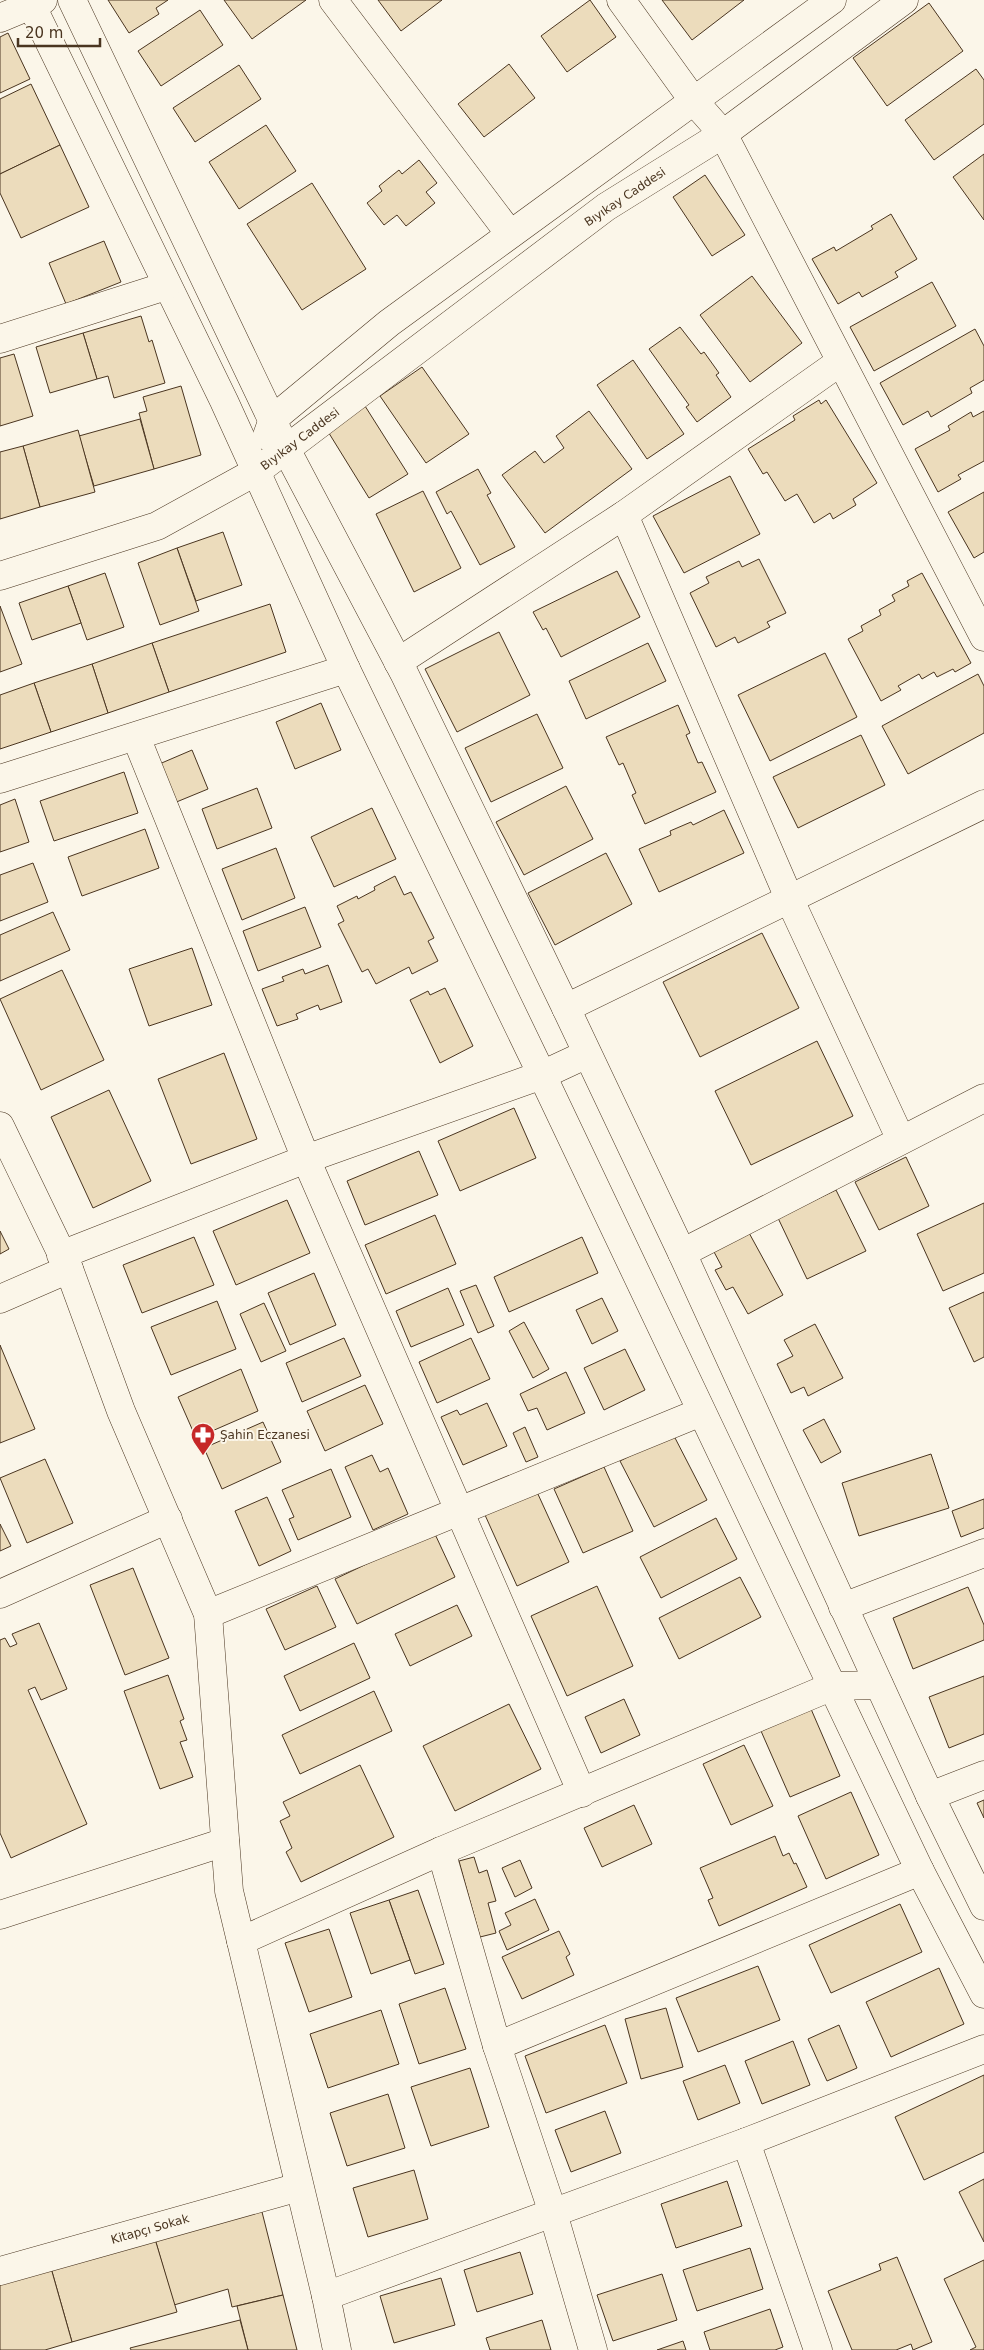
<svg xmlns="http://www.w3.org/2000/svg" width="984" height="2350" font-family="'DejaVu Sans',sans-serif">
	<rect width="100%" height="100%" fill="#fbf6e9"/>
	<g fill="#ecdcbc" stroke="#4a3520">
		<path d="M108 0H168L156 8 159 14 129 33Z"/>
		<path d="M224 0H306L252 39Z"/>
		<path d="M378 0H442L401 31Z"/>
		<path d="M590 0 616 37 567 72 541 36Z"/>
		<path d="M662 0H744L692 40Z"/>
		<path d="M929 3 963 51 887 106 853 58Z"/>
		<path d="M200 10 223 45 161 86 138 51Z"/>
		<path d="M8 33 30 79 0 93V37Z"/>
		<path d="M509 64 535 98 484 137 458 104Z"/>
		<path d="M239 65 261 99 195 142 173 108Z"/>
		<path d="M976 69 984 80V124L934 160 905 120Z"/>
		<path d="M31 84 60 145 0 174V99Z"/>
		<path d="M266 125 296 171 239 209 209 162Z"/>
		<path d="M60 145 89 207 21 238 0 193V174Z"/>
		<path d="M984 154V220L953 177Z"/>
		<path d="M419 160 437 183 426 192 435 203 406 226 397 215 384 225 367 203 382 191 379 186 399 170 402 174Z"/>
		<path d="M705 175 745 235 712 256 673 197Z"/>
		<path d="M312 183 366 269 302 310 247 224Z"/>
		<path d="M891 214 917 259 895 272 898 277 862 297 859 292 838 304 812 259 834 247 836 251 873 229 871 226Z"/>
		<path d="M104 241 121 282 66 304 49 263Z"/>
		<path d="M752 276 802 343 750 382 700 315Z"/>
		<path d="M932 282 956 326 874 371 850 327Z"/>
		<path d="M141 316 149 342 152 340 165 383 114 398 108 376 97 379 83 333Z"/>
		<path d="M680 327 701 354 704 352 719 373 716 375 731 397 697 422 686 407 689 405 649 349Z"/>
		<path d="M975 329 984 346V380L970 388 972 393 931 417 928 411 903 425 880 383Z"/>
		<path d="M83 333 97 379 50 393 36 347Z"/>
		<path d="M14 354 33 416 0 426V358Z"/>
		<path d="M633 360 684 434 647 459 597 385Z"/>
		<path d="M422 367 469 434 426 463 380 396Z"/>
		<path d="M181 386 201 455 154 469 139 413 147 411 143 397Z"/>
		<path d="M819 400 821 404 826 400 877 483 853 499 856 505 833 519 830 513 814 523 797 494 785 501 767 472 763 474 748 449 795 420 793 416Z"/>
		<path d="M365 406 408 474 369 498 327 430Z"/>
		<path d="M589 411 632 469 545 533 502 475 535 451 544 463 564 448 556 436Z"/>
		<path d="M984 411V461L958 475 961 479 938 492 915 449 950 430 948 426 971 412 973 417Z"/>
		<path d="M140 419 154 469 94 486 79 436Z"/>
		<path d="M78 430 95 492 40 507 23 446Z"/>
		<path d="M23 446 40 507 0 519V452Z"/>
		<path d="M478 469 491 493 487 495 515 547 480 565 451 511 447 514 436 492Z"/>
		<path d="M730 476 760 534 684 573 653 516Z"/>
		<path d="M423 491 461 568 414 592 376 514Z"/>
		<path d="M984 492V552L974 558 948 512Z"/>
		<path d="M223 532 242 585 196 601 177 548Z"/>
		<path d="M177 548 199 611 160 625 138 563Z"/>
		<path d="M759 559 786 613 767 622 770 627 738 643 735 637 716 647 690 593 709 583 706 577 739 561 742 567Z"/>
		<path d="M617 571 640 617 561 657 546 628 543 630 533 612Z"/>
		<path d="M105 573 124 627 87 640 68 586Z"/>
		<path d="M922 573 971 663 955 672 953 669 937 677 934 672 922 679 919 674 898 686 901 690 881 701 848 639 863 631 861 626 881 615 879 610 895 601 892 595 909 586 907 581Z"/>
		<path d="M68 586 81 623 32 640 19 603Z"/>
		<path d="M270 604 286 652 169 692 152 643Z"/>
		<path d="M0 606 22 664 0 672Z"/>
		<path d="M499 632 530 695 457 732 425 669Z"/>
		<path d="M152 643 169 692 108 713 92 664Z"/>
		<path d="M648 643 666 681 586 719 569 681Z"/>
		<path d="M825 653 857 717 770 761 738 695Z"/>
		<path d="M92 664 108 713 51 732 34 683Z"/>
		<path d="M978 674 984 686V733L908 774 882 726Z"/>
		<path d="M34 683 51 732 0 749V695Z"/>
		<path d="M321 703 341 750 295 769 276 722Z"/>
		<path d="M678 705 690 733 686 735 698 763 702 762 716 792 645 824 632 795 636 793 623 763 619 765 606 737Z"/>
		<path d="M537 714 563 768 491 802 465 748Z"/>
		<path d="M861 735 885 785 798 828 773 777Z"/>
		<path d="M192 750 208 789 174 803 157 765Z"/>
		<path d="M124 772 138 813 54 841 40 801Z"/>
		<path d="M566 786 593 839 524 875 496 822Z"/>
		<path d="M257 788 272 828 217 849 202 809Z"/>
		<path d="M15 799 29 842 0 852V805Z"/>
		<path d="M372 808 396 859 334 887 311 837Z"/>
		<path d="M724 810 744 853 659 892 639 849 671 835 670 831 691 822 693 825Z"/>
		<path d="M145 829 159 868 82 896 68 857Z"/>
		<path d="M276 848 295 898 242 920 222 869Z"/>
		<path d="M606 853 632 904 555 945 528 893Z"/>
		<path d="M33 863 48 902 0 921V875Z"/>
		<path d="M395 876 404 895 411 892 434 938 428 941 438 961 412 974 409 967 376 984 368 969 362 972 338 924 344 921 337 906 357 896 358 899 375 890 374 887Z"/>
		<path d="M305 907 321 947 258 971 243 931Z"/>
		<path d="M53 912 70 950 0 981V935Z"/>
		<path d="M762 933 799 1008 700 1057 663 982Z"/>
		<path d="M192 948 212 1005 149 1026 129 969Z"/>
		<path d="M328 965 342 1002 320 1010 318 1005 296 1014 298 1019 277 1026 262 989 284 981 282 977 303 969 305 974Z"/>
		<path d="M62 970 104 1060 41 1090 0 999Z"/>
		<path d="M445 988 473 1046 440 1063 410 1000 428 991 430 995Z"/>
		<path d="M817 1041 853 1116 751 1165 715 1091Z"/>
		<path d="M224 1053 257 1139 191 1164 158 1079Z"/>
		<path d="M109 1090 151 1181 93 1208 51 1117Z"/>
		<path d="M514 1108 536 1158 460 1191 438 1141Z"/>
		<path d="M419 1151 438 1195 365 1225 347 1181Z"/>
		<path d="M906 1157 929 1206 879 1230 855 1182Z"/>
		<path d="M836 1190 866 1251 807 1279 778 1218Z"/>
		<path d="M287 1200 310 1253 236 1285 213 1231Z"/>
		<path d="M984 1203V1273L943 1291 917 1234Z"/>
		<path d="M435 1215 456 1264 386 1294 365 1245Z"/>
		<path d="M0 1231 9 1249 0 1254Z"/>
		<path d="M748 1231 783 1295 748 1314 733 1287 726 1290 715 1270 722 1267 713 1250Z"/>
		<path d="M194 1237 214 1285 142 1313 123 1265Z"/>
		<path d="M582 1237 598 1273 509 1312 494 1277Z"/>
		<path d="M314 1273 336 1325 290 1345 268 1293Z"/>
		<path d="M476 1285 494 1326 478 1333 460 1291Z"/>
		<path d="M448 1288 464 1325 411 1347 396 1311Z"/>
		<path d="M984 1292V1357L974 1362 949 1308Z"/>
		<path d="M602 1298 618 1331 592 1344 576 1310Z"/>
		<path d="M217 1301 236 1349 171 1375 151 1327Z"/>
		<path d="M264 1303 286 1351 261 1362 240 1314Z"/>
		<path d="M524 1322 549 1369 533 1378 509 1331Z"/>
		<path d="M815 1324 843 1378 808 1396 804 1387 791 1393 777 1364 793 1356 784 1340Z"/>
		<path d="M344 1338 361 1376 302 1402 286 1363Z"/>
		<path d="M471 1338 490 1379 437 1403 419 1362Z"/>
		<path d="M0 1345 35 1429 0 1443Z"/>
		<path d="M625 1349 645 1390 604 1410 584 1368Z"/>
		<path d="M241 1369 258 1411 196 1438 178 1397Z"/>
		<path d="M566 1372 585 1413 547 1430 537 1408 528 1411 520 1394Z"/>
		<path d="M365 1385 383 1424 325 1451 307 1411Z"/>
		<path d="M487 1403 507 1446 463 1465 441 1417 457 1410 460 1415Z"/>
		<path d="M824 1419 841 1452 821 1463 803 1430Z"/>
		<path d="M263 1422 281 1462 222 1489 204 1448Z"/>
		<path d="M525 1427 538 1457 526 1462 513 1433Z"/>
		<path d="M673 1434 707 1500 654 1527 620 1461Z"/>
		<path d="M931 1454 949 1508 859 1536 842 1483Z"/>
		<path d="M372 1455 380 1472 388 1468 408 1514 373 1530 345 1467Z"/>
		<path d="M45 1459 73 1523 27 1543 0 1478Z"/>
		<path d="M604 1467 633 1531 583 1553 554 1489Z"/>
		<path d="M331 1469 351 1517 298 1540 289 1519 294 1517 282 1490Z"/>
		<path d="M537 1492 569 1562 517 1586 485 1515Z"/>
		<path d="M267 1497 291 1551 259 1566 235 1511Z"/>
		<path d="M984 1499V1528L961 1537 952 1511Z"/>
		<path d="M716 1518 737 1559 661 1598 640 1557Z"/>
		<path d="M0 1524 11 1546 0 1551Z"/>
		<path d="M434 1532 455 1577 357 1624 335 1579Z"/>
		<path d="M133 1568 169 1658 125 1675 90 1585Z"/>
		<path d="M740 1577 761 1617 679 1659 659 1618Z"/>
		<path d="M317 1586 336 1627 285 1650 266 1609Z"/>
		<path d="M597 1586 633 1666 567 1696 531 1616Z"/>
		<path d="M968 1587 984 1625V1640L913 1669 893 1618Z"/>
		<path d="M457 1605 472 1636 410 1666 395 1634Z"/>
		<path d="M39 1623 67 1689 41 1700 35 1687 28 1690 87 1824 11 1858 0 1833V1640L5 1638 10 1647 17 1644 12 1634Z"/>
		<path d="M354 1643 370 1678 300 1711 284 1676Z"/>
		<path d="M168 1675 184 1719 180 1721 187 1740 180 1742 193 1777 160 1789 124 1691Z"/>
		<path d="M984 1676V1734L949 1748 929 1697Z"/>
		<path d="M374 1691 392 1731 300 1774 282 1735Z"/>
		<path d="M624 1699 640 1735 601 1753 585 1717Z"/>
		<path d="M509 1704 541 1769 455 1811 423 1746Z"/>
		<path d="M811 1709 840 1776 790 1797 761 1731Z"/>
		<path d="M744 1745 773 1806 731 1825 703 1764Z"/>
		<path d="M360 1765 394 1837 301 1882 286 1852 292 1848 280 1821 290 1816 283 1802Z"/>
		<path d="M851 1792 879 1855 826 1879 798 1816Z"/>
		<path d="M984 1800V1818L977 1803Z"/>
		<path d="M634 1805 652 1844 602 1867 584 1828Z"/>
		<path d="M775 1836 783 1856 789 1853 794 1864 796 1863 807 1887 719 1926 708 1900 713 1898 700 1868Z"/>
		<path d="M474 1857 479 1873 487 1870 496 1901 488 1903 496 1933 480 1937 459 1861Z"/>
		<path d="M520 1860 532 1888 515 1897 502 1868Z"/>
		<path d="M418 1890 444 1964 415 1974 389 1900Z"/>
		<path d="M535 1899 549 1930 507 1950 499 1931 511 1925 505 1913Z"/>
		<path d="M389 1900 410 1960 371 1974 350 1913Z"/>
		<path d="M900 1904 922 1952 831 1993 809 1945Z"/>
		<path d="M329 1929 352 1997 309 2012 285 1943Z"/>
		<path d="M559 1931 570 1954 566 1957 574 1975 522 1999 502 1957Z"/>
		<path d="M758 1966 780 2020 698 2052 676 1998Z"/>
		<path d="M939 1968 964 2024 891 2057 866 2002Z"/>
		<path d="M445 1988 466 2049 419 2064 399 2004Z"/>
		<path d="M666 2008 683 2067 641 2079 625 2019Z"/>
		<path d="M381 2010 399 2064 328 2088 310 2034Z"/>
		<path d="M605 2025 627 2083 546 2113 525 2056Z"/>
		<path d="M839 2025 857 2068 827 2081 808 2039Z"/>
		<path d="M793 2041 810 2085 762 2104 745 2061Z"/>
		<path d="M725 2065 740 2103 698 2120 683 2081Z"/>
		<path d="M470 2068 489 2127 431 2146 411 2087Z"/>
		<path d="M984 2075V2152L924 2180 895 2117Z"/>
		<path d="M388 2094 405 2148 347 2166 330 2113Z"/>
		<path d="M605 2111 621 2153 571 2172 555 2130Z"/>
		<path d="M414 2170 428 2219 368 2237 353 2188Z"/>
		<path d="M984 2179V2242L959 2192Z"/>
		<path d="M727 2181 742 2226 676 2248 661 2204Z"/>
		<path d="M261 2208 283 2295 232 2307 228 2289 174 2305 155 2239Z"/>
		<path d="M155 2239 177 2312 72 2342 51 2268Z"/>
		<path d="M750 2248 763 2289 697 2311 683 2270Z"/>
		<path d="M520 2252 533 2294 477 2312 464 2270Z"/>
		<path d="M897 2257 932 2342 913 2350 911 2344 896 2350H852L828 2291 881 2270 879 2264Z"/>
		<path d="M984 2260V2350H970L976 2347 944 2279Z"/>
		<path d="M51 2268 72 2342 45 2350H0V2283Z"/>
		<path d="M662 2274 677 2320 613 2341 597 2295Z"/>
		<path d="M441 2278 455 2325 394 2343 380 2296Z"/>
		<path d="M283 2295 297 2350H248L237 2306Z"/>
		<path d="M770 2309 783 2347 775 2350H710L704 2332Z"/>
		<path d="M240 2320 248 2350H131L130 2348Z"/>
		<path d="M542 2320 551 2350H490L486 2338Z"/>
		<path d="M683 2341 686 2350H657Z"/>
	</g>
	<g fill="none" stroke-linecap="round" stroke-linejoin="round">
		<defs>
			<g id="minor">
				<path d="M29 0 224 401 346 669 542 1075 920 1871 984 1994"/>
				<path d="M72 0 286 449 404 673 566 1008 682 1253 930 1796 984 1906"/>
				<path d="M333 0 510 234"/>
				<path d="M621 0 693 100 723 134 984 637"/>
				<path d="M0 18 43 0"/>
				<path d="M0 339 166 286"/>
				<path d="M267 436 273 419 389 323 832 0"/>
				<path d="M624 515 789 898 901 1140"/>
				<path d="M0 576 157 526 257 471 606 207 723 134 904 0"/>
				<path d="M398 662 624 515 840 362"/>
				<path d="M136 737 306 1159 582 1793"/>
				<path d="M0 779 346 669"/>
				<path d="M566 1008 984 804"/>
				<path d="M0 1126 69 1269 121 1411 208 1614 229 1891 326 2296 337 2350"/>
				<path d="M682 1253 984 1098"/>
				<path d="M61 1255 306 1159 542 1075 587 1054"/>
				<path d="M0 1299 69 1269"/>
				<path d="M0 1594 168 1519"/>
				<path d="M843 1607 984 1553"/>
				<path d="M208 1614 701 1412"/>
				<path d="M930 1796 984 1775"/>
				<path d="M441 1851 497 2046 553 2213 593 2350"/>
				<path d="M0 1915 225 1842"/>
				<path d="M241 1941 441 1851 833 1686 879 1685"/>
				<path d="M497 2046 920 1871"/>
				<path d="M746 2142 818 2350"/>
				<path d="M0 2271 299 2187"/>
				<path d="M326 2296 746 2142 984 2049"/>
			</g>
		</defs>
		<use href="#minor" stroke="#4a3520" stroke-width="29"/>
		<use href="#minor" stroke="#fbf6e9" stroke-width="28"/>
	</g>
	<defs>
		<symbol id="pharmacy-pin" viewBox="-11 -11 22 30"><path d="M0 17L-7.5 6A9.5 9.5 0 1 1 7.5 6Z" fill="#c62828" stroke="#fbf6e9"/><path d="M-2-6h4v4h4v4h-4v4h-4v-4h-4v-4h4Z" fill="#fff"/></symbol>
	</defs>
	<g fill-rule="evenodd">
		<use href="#pharmacy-pin" x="189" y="1421" width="28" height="38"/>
	</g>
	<g text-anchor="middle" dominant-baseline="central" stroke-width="4" stroke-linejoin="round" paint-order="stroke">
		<g font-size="12" fill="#4a3520" stroke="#fbf6e9">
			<text transform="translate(625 197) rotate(-34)">Bıyıkay Caddesi</text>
			<text transform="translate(300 439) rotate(-37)">Bıyıkay Caddesi</text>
			<text transform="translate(150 2229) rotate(-16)">Kitapçı Sokak</text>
		</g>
		<g font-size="12" fill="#4a3520" stroke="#fbf6e9" text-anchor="start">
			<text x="220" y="1435">Şahin Eczanesi</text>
		</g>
	</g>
	<path d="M18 38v8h82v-8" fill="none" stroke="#4a3520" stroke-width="2.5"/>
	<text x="25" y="38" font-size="15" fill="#4a3520" stroke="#fbf6e9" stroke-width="4" paint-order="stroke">20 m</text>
</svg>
